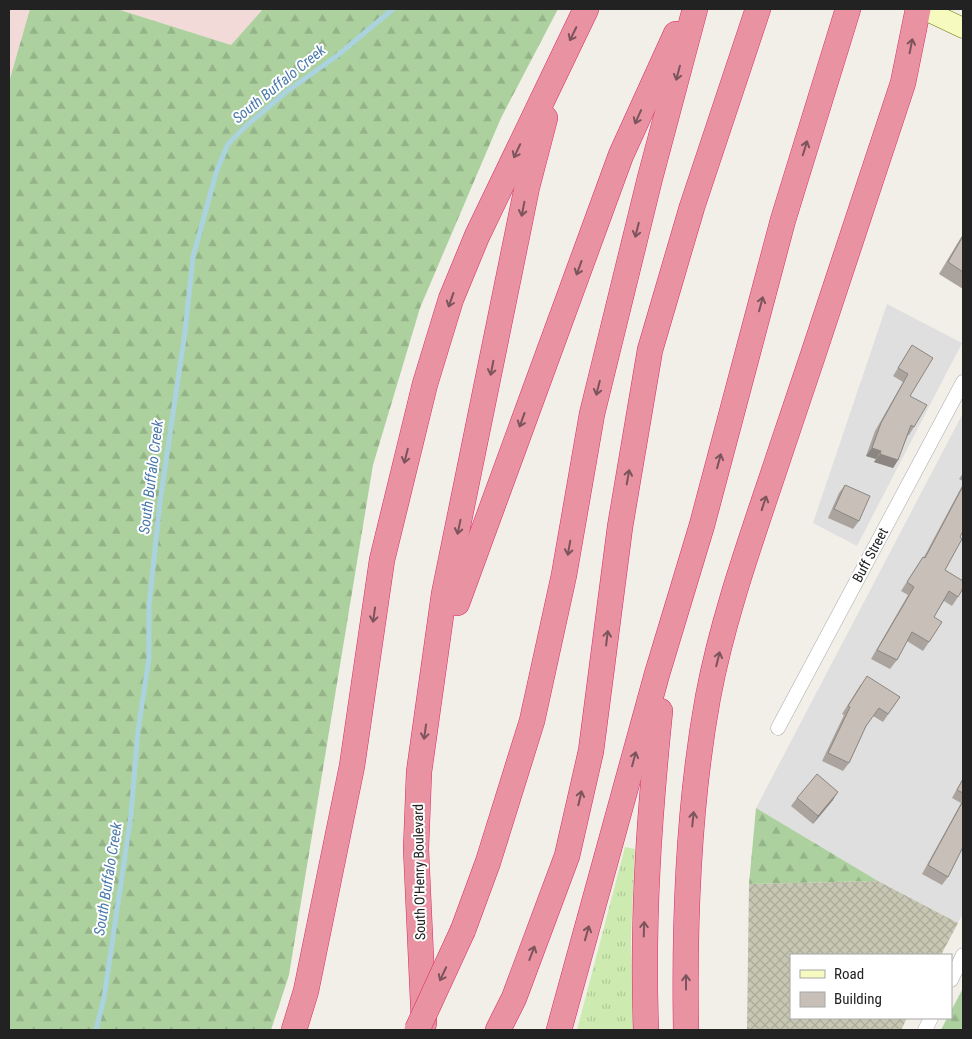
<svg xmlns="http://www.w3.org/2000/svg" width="972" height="1039" font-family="'Roboto Condensed',sans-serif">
	<defs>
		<pattern id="construction-cross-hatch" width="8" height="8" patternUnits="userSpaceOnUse" patternTransform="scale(1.25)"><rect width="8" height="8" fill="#c7c7b4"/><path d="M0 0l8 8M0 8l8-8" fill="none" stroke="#abab9a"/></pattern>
		<pattern id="grass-tufts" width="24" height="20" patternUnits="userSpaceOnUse" patternTransform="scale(1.25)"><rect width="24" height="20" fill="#cdebb0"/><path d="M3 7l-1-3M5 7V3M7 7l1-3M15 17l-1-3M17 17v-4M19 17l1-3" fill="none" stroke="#b0c997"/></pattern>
		<pattern id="forest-firs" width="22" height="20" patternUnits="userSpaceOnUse" patternTransform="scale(1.25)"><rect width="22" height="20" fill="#add19e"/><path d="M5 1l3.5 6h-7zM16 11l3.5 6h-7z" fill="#95b388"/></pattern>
	</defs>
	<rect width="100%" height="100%" fill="#f2efe9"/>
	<g fill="#e0dfdf">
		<path d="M887 304 962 343 857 546 813 523Z"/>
		<path d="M963 413V913L958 923 878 881 756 808Z"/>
	</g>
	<g fill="#f2dad9">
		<path d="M9 9H30L9 82Z"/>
		<path d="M117 9H263L231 45Z"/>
	</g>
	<path fill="url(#construction-cross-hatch)" d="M878 881 958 923 941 955H791V1018H907L901 1030H747L749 884Z"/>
	<path fill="url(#grass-tufts)" d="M625 847 635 849 631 937 633 1030H577Z"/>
	<g fill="url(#forest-firs)">
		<path d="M30 9H117L231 45 263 9H558L501 118 420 308 373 465 289 975 271 1030H9V82Z"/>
		<path d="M756 808 878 881 749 884Z"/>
		<path d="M963 988V1030H941L947 1018H951V1011Z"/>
	</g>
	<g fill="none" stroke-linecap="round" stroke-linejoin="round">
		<path stroke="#aad3df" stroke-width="5" d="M96 1030 104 998 131 815 138 731 149 658V606L160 502 185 332 193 257 217 170 228 144 246 126 286 92 338 55 393 9"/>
		<defs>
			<g id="street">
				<path d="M778 728 963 382"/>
				<path d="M951 980 963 955"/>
				<path d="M925 1030 931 1018"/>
			</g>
			<path id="secondary" d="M923 9 963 28"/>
			<g id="highway">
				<path d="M457 603 621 155 676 34"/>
				<path d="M463 930 488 862 532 721 564 575 592 414 650 178 695 9"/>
				<path d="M424 1023 416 849 419 772 444 594 527 187 545 118"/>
				<path d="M294 1030 306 991 352 766 382 560 425 384 451 299 477 236 586 9"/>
				<path d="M498 1030 514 998 567 856 591 751 620 527 650 350 692 207 758 9"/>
				<path d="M559 1030 657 674 702 525 783 220 848 9"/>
				<path d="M646 1030C642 921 649 819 660 711"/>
				<path d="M686 1030C684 919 688 807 708 697 724 612 755 529 782 447 823 326 863 205 903 83L918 9"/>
			</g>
		</defs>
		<use href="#street" stroke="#a9a9a9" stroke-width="15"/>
		<use href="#secondary" stroke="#707d05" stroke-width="21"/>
		<use href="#highway" stroke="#dc2a67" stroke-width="26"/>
		<use href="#street" stroke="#fff" stroke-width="14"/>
		<use href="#secondary" stroke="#f7fabf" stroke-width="20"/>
		<use href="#highway" stroke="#e892a2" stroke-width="25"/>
		<defs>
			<path id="highway-bridge" d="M417 1030 463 930"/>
		</defs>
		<use href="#highway-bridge" stroke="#dc2a67" stroke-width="26" stroke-linecap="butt"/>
		<use href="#highway-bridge" stroke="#e892a2" stroke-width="25"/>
	</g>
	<g fill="#aba49e">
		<path d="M963 234V289L939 274Z"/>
		<path d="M912 345 910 396 914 427 909 435H908L898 460 893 468 874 462 876 459 866 456 875 431 903 382 893 376Z"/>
		<path d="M963 473V481L959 479Z"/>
		<path d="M963 484V531L945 570 958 597 952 606 944 601 934 617 929 642 923 651 907 641 897 660 890 669 871 659 908 595 901 591 917 566 923 557H924Z"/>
		<path d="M845 485 859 521 853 529 828 518 839 493Z"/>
		<path d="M861 684 900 697 883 722 873 716 866 726 849 763 843 771 822 761 844 715 842 714Z"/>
		<path d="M963 778V847L948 877 942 885 922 874 961 803 952 798Z"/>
		<path d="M797 798 833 800 813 824 791 806Z"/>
	</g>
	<g fill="#8b8681">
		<path d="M872 448 881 451 876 459 866 456Z"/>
		<path d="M880 454 898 460 893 468 874 462Z"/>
		<path d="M838 792 833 800 813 824 818 816Z"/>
	</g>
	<g fill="#c7bfb8" stroke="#8b8681">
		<path d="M963 236V272L948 262Z"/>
		<path d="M912 345 933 358 910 396 927 405 914 427 911 425 898 460 880 454 881 451 872 448 881 423 908 374 898 368Z"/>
		<path d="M845 485 870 496 859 521 834 509Z"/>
		<path d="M963 486V531L960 537 962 539 945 570 963 581V588L958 597 949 591 934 617 942 622 929 642 912 632 897 660 877 650 914 587 907 582 923 557 925 558Z"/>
		<path d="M867 676 900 697 888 714 879 708 866 726 849 763 828 753 850 707 848 706Z"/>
		<path d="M817 774 838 792 818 816 797 798Z"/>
		<path d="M963 779V793L957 790Z"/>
		<path d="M963 801V847L948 877 928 865Z"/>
	</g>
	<defs><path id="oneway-shaft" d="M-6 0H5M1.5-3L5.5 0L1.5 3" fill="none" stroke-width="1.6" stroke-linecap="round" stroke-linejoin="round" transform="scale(1.25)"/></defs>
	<g stroke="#7b545c">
		<use href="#oneway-shaft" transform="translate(573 34) rotate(116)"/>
		<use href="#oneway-shaft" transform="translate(911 46) rotate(-79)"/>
		<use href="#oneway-shaft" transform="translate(678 73) rotate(105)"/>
		<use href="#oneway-shaft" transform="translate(638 117) rotate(114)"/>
		<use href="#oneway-shaft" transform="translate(805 148) rotate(-73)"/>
		<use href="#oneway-shaft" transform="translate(517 151) rotate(115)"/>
		<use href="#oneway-shaft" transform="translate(523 209) rotate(101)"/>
		<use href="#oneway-shaft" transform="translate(637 230) rotate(104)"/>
		<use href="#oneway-shaft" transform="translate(579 268) rotate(110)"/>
		<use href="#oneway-shaft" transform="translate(451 300) rotate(109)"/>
		<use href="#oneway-shaft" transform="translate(761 304) rotate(-75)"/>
		<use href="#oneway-shaft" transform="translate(492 368) rotate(101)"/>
		<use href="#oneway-shaft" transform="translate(598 388) rotate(104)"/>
		<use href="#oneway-shaft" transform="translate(522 420) rotate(110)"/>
		<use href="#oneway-shaft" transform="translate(406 456) rotate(104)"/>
		<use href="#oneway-shaft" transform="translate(719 461) rotate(-75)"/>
		<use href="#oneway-shaft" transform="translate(628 477) rotate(-80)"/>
		<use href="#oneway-shaft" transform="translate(764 503) rotate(-72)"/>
		<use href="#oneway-shaft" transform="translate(459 527) rotate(102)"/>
		<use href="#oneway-shaft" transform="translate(569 548) rotate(100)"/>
		<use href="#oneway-shaft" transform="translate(374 615) rotate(98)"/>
		<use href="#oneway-shaft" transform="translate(607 638) rotate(-83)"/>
		<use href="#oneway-shaft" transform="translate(718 659) rotate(-76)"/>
		<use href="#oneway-shaft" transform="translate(425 732) rotate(98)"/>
		<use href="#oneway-shaft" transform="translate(634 759) rotate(-75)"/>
		<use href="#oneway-shaft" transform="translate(580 798) rotate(-77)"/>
		<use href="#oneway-shaft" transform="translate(693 819) rotate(-84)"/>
		<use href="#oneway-shaft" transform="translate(644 929) rotate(-88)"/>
		<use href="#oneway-shaft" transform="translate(587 933) rotate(-74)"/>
		<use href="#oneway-shaft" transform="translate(532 953) rotate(-69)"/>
		<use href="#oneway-shaft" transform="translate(443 974) rotate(115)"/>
		<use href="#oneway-shaft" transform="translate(686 982) rotate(-90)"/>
	</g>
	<g text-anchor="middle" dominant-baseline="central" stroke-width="4" stroke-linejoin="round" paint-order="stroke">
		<g font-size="14" fill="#222" stroke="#fff">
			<text transform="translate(870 555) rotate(-62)">Buff Street</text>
			<text transform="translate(419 872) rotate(-91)">South O'Henry Boulevard</text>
		</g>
		<g font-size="15" font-style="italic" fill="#4a7aab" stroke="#fff">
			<text transform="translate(279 84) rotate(-39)">South Buffalo Creek</text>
			<text transform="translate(151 477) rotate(-83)">South Buffalo Creek</text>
			<text transform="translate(108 879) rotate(-81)">South Buffalo Creek</text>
		</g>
	</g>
	<rect width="972" height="1039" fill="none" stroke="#222222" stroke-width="20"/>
	<rect x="790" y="954" width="162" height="65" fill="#ffffff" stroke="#a7a7a7"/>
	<rect x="800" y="970" width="25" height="8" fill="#f7fabf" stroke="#a7a7a7"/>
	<text x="834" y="979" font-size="15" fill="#222222">Road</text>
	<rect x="800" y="992" width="25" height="15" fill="#c7bfb8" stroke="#a7a7a7"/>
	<text x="834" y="1004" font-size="15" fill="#222222">Building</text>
</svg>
